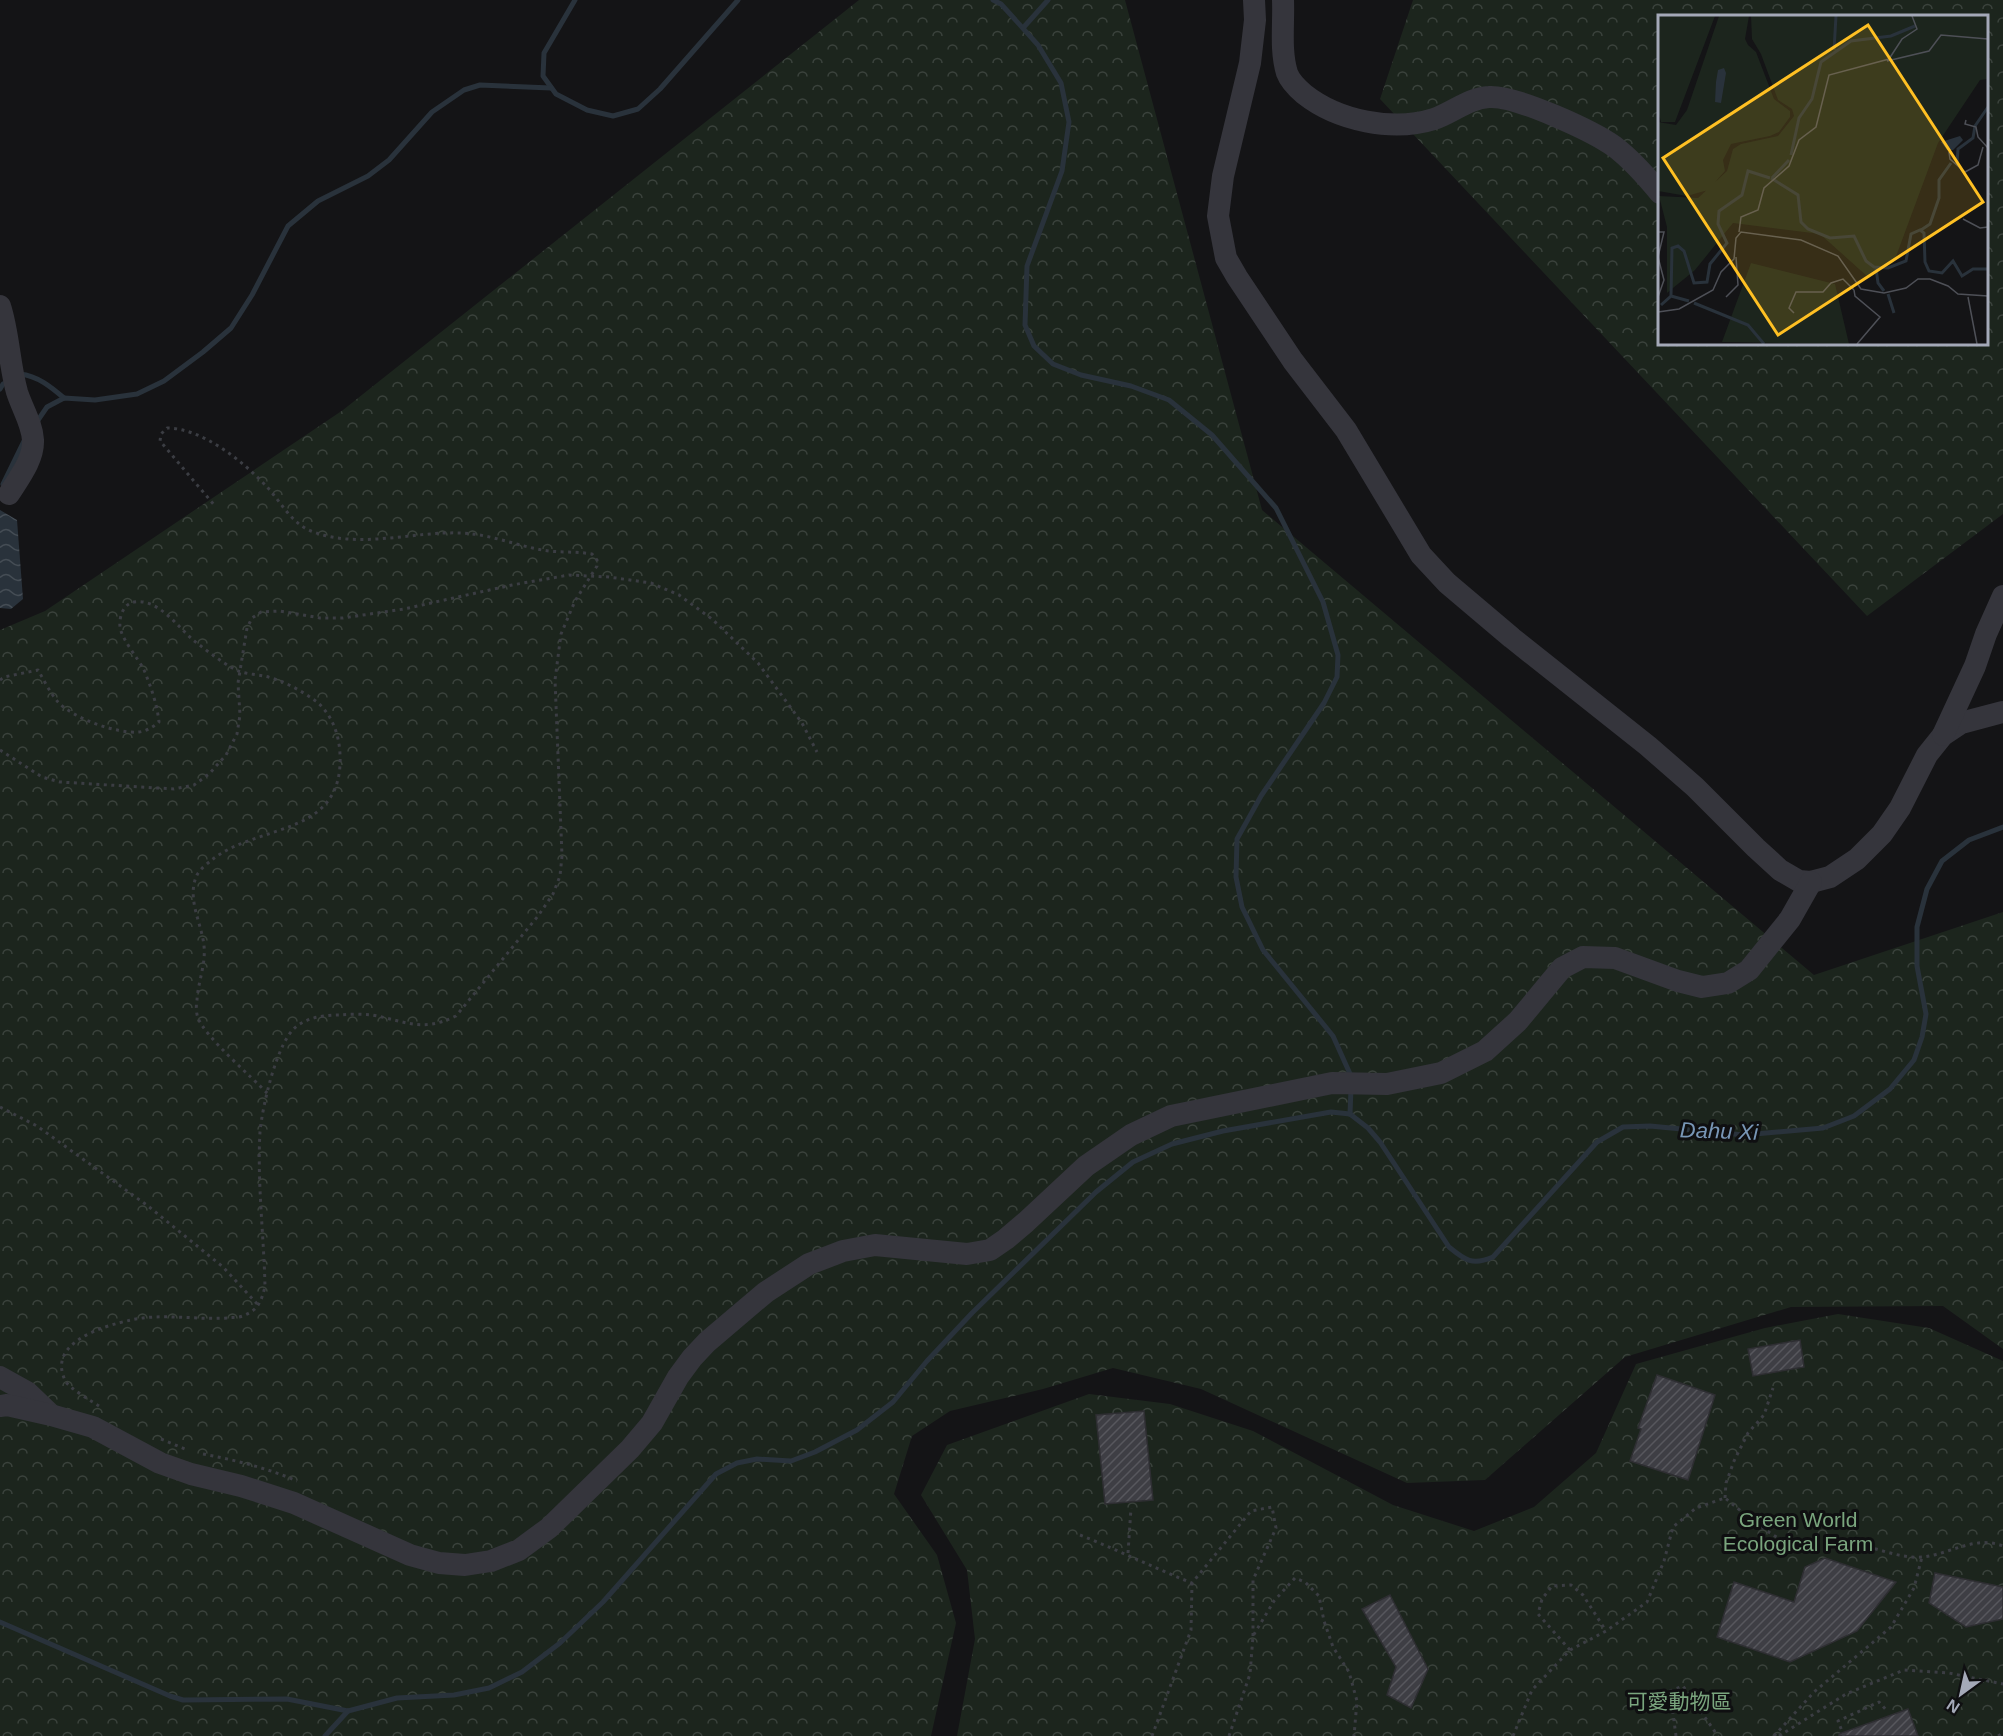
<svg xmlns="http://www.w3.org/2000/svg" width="2003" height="1736" font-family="Helvetica,'Noto Sans TC',sans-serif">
	<defs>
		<pattern id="forest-crowns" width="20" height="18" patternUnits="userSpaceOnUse" patternTransform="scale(1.5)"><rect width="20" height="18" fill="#1c251d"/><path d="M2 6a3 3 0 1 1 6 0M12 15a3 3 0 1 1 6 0" fill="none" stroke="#3a423c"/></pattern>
		<pattern id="water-waves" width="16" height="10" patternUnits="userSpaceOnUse" patternTransform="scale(1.5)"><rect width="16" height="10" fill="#29323b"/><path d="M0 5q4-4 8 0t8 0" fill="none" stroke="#454d55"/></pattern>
		<pattern id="building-hatch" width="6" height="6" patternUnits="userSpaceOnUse" patternTransform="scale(1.5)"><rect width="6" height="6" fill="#3e3e44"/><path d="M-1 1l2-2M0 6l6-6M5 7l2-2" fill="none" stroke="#57575d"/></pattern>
	</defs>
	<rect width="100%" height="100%" fill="#141416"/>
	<g fill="url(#forest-crowns)" fill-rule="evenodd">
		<path d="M859 0H1125L1262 510 1814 975 2003 912V1349L1943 1306 1791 1307 1625 1357 1485 1480 1407 1483 1201 1389 1113 1368 1043 1389 950 1411 912 1436 894 1494 937 1555 956 1623 931 1736H0V630L45 611 343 410Z"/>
		<path d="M1413 0H2003V514L1867 616 1380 99ZM1660 16H1986V344H1660Z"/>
		<path d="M1838 1314 1929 1328 2003 1361V1736H957L975 1639 967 1570 921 1495 947 1445 1089 1394 1170 1404 1253 1431 1393 1505 1474 1531 1534 1507 1596 1453 1636 1364 1765 1328Z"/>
	</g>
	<path fill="url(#water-waves)" d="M0 510 17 520 23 599 11 609 0 608Z"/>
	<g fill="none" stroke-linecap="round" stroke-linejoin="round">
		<g stroke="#29323b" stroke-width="5">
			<path d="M575 0 544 53 543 76 556 94 587 110 613 116 638 109 660 89 738 0"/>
			<path d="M993 0 1001 4 1038 45 1061 83 1069 122 1062 171 1027 266 1025 325 1034 346 1053 364 1081 375 1131 386 1169 400 1212 435 1276 508 1323 602 1338 655 1337 677 1324 703 1261 796 1237 839 1236 877 1242 907 1263 950 1333 1036 1351 1076"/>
			<path d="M1023 28 1048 0"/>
			<path d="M20 374C38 376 51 387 64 398"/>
			<path d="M0 389 3 384 10 381"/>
			<path d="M36 423 47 407 64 398 95 400 137 394 164 381 203 352 231 328 252 295 288 226 318 201 368 176 389 160 432 112 464 90 480 85 551 88"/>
			<path d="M3 484 24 441"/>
			<path d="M1350 1114 1351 1088"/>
			<path d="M1350 1114 1368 1128 1380 1142 1449 1247C1465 1260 1472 1266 1493 1257L1597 1142 1623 1127 1650 1126 1744 1135 1823 1128 1854 1116 1890 1089 1914 1060 1922 1037 1926 1014 1917 966V927L1927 889 1942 861 1969 840 2003 827"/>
			<path d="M0 1622 170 1696 183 1700 287 1699 348 1711 397 1698 454 1695 489 1688 522 1672 560 1643 603 1602 716 1474 737 1463 757 1459 791 1461 815 1452 857 1430 893 1402 927 1361 972 1313 1096 1192 1133 1162 1172 1144 1223 1131 1331 1112 1350 1114"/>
			<path d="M325 1736 348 1711"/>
		</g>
	</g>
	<g fill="url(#building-hatch)" stroke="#2e2e32" stroke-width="1.5">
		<path d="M1800 1340 1804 1367 1753 1376 1748 1349Z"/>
		<path d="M1657 1375 1715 1395 1688 1480 1630 1461 1641 1429 1638 1428Z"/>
		<path d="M1144 1411 1153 1500 1105 1504 1096 1415Z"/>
		<path d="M1825 1558 1896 1582 1857 1631 1790 1662 1717 1637 1734 1582 1794 1602 1805 1567Z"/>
		<path d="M1935 1573 2003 1587V1619L1966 1627 1929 1603Z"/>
		<path d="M1390 1595 1428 1669 1411 1708 1387 1695 1396 1667 1362 1609Z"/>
		<path d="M1908 1709 1918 1736H1839V1734Z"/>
	</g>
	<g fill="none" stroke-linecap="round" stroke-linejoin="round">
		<g stroke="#3b3d43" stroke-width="3" stroke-dasharray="3 4.5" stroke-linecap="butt">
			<path d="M0 680 4 677 38 670C44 680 50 693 58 702 73 718 116 734 139 732 147 731 153 727 159 722 157 704 151 687 144 670 138 658 122 640 120 627 119 617 123 604 134 602 158 598 178 627 193 640 206 650 220 661 234 669 243 674 254 674 264 676 283 680 302 691 317 702 332 715 339 734 340 754 344 837 260 823 213 859 208 863 200 869 197 875 186 898 202 924 204 946 206 964 198 982 197 1000 196 1005 196 1013 198 1018 206 1038 251 1076 268 1094"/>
			<path d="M0 750 42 777 60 782 174 789 194 785 209 774 226 755 237 734 240 715 238 683 247 628 252 618 261 612 280 611 320 618H343L404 609 512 585 569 575 609 577 651 583 679 595 712 619 758 663 802 723 817 752"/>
			<path d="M0 1107 37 1126 148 1206 223 1267 259 1306"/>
			<path d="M99 1406C91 1401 71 1389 66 1382 45 1343 103 1326 131 1320 162 1313 195 1320 227 1318 233 1317 240 1318 245 1315 259 1309 261 1301 265 1287 264 1237 257 1181 260 1132 262 1108 277 1040 297 1026 309 1017 325 1015 340 1015 350 1014 362 1014 372 1015 406 1021 421 1033 456 1016L538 916 553 894 560 876 562 856 555 680 561 634 575 601 597 566V560L592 554C575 551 558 553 542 550 515 545 489 534 461 533 413 531 358 550 311 531 291 523 281 502 267 487 244 462 202 428 167 428L161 434 160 441 215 506"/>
			<path d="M161 1439 185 1449"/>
			<path d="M203 1454C235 1460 267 1468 297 1481"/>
			<path d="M1725 1498 1726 1483 1734 1461 1748 1433 1764 1415 1773 1388"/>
			<path d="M1080 1535C1118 1550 1154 1568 1192 1583L1251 1511 1272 1507 1276 1528 1253 1580V1636"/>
			<path d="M1128 1553 1131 1508"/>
			<path d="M1570 1650 1538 1614 1542 1599 1552 1586 1571 1585 1583 1595 1606 1631"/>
			<path d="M1152 1736 1191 1630 1192 1583"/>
			<path d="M1229 1736 1250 1674 1253 1636 1274 1601 1295 1578 1305 1582 1319 1596 1324 1621 1333 1647 1349 1672 1357 1701 1354 1736"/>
			<path d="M1513 1736 1532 1690 1570 1650 1606 1631 1647 1602 1664 1561 1673 1527 1696 1508 1725 1498C1741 1511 1782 1546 1801 1548 1820 1549 1835 1540 1856 1544 1877 1548 1901 1559 1923 1557 1950 1554 1975 1535 2003 1546"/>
			<path d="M1676 1736 1670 1691 1683 1686 1718 1736"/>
			<path d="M1774 1736 1814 1692 1891 1627 1914 1588 1922 1557"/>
			<path d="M1779 1736 1846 1694 1904 1670 1949 1673 2003 1684"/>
			<path d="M1844 1736 1838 1721 1879 1702 1888 1712"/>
			<path d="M1998 1736 2003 1733"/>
		</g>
		<g stroke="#35353c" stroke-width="22">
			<path d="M1254 0 1255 20 1250 63 1223 176 1218 216 1226 258 1237 277 1293 361 1346 430 1421 555 1447 583 1512 638 1648 746 1695 787 1756 848 1780 870 1799 881 1811 882 1830 877 1857 859 1882 834 1900 808 1927 755 1943 735 1961 723 2003 712"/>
			<path d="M1283 0C1284 24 1280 50 1287 73 1290 81 1297 88 1304 94 1338 121 1393 132 1434 119 1452 113 1469 98 1489 97 1515 95 1593 131 1615 147 1632 160 1646 176 1660 193"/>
			<path d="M0 306C9 334 9 363 17 392 22 408 32 423 33 440 34 459 19 478 9 494"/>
			<path d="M1943 735 1975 666 1986 634 2003 596"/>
			<path d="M0 1377 27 1392 49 1413"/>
			<path d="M0 1406 7 1405 51 1415 93 1427 160 1463 191 1474 241 1486 294 1503 410 1555 439 1563 465 1565 491 1561 519 1550 549 1528 630 1449 652 1423 678 1377 692 1358 707 1342 766 1292 809 1264 843 1251 875 1245 967 1254 990 1250 1006 1239 1026 1222 1086 1166 1131 1135 1171 1116 1332 1083 1387 1084 1441 1073 1485 1051 1518 1021 1562 968 1583 957 1615 958 1678 981 1702 987 1728 983 1749 970 1790 919 1811 882"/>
		</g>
	</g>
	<g text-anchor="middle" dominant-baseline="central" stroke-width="6" stroke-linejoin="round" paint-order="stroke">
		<g font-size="21" fill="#7aa57e" stroke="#0f0f11">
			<text x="1798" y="1519">Green World<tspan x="1798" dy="24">Ecological Farm</tspan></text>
			<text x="1679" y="1701">可愛動物區</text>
		</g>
		<g font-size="22" font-style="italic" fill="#7896b6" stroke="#0f0f11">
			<text transform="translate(1719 1131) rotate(2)">Dahu Xi</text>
		</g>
	</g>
	<g transform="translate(1658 15)">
		<rect width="330" height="330" fill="#141416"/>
		<path d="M0 1H57L17 107H3L0 96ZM61 1H91L87 24 90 30 98 37 116 84 132 96V102L121 117 112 121 73 129 65 145 67 156 50 175 29 181 0 176V107L18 110 29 95ZM93 1H330V64L322 65 280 128 236 247 211 263 162 219 75 208 37 255 9 278V212L1 181 40 183 69 156 75 134 83 129 120 121 136 101 134 94 120 85 103 39 94 24ZM93 248 177 269 191 329 64 327Z" fill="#1c251d"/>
		<path d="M66 53 68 58 63 88 57 87 58 67 60 55ZM302 121 305 125 295 135H289L283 127Z" fill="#29323b"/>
		<path fill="none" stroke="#29323b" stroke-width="3" d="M176 35 178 1M133 140 141 103 154 84 163 47 193 26 233 21 257 11M299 148 300 134 315 123 317 111 330 92M113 163 140 180 143 207 150 214 172 223 196 221 208 246 216 252 230 253 248 246 253 219 262 215 266 218 267 247 271 256 284 258 295 246 304 261 315 254H330M114 163 131 145M263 215 272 209 281 183V165L293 148M218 253 220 268 226 276M230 279 236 298M13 281 31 286M36 288 90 310 106 329M3 290 13 281 14 233 20 231 26 236 36 268 49 267 52 249 69 228 60 209 61 196 84 180 90 156 112 163"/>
		<path fill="none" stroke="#4e5057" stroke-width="1.5" d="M229 46 271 36 283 20 330 24M308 105 307 109 318 112 320 122 330 133M291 137 292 144 307 157 320 150 325 132M305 204 322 213 330 212M0 217H6L0 242 6 265 0 282M81 217 83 202 100 195 106 173 131 151 141 125 158 112 171 60 231 44 244 24 259 14 254 1M196 275 197 281 222 302 199 329M68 282 80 270 78 242M310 282 319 329M0 297 21 294 55 275 63 257 76 244 78 223 83 217 143 225 180 241 203 274 226 278 248 273 260 264H272L290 271 300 279 330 281M136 298 131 293 138 277H165L173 268 185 264 196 275"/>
		<path fill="#ffc023" fill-opacity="0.15" stroke="#ffc023" stroke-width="3" d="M210 10 325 187 120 320 5 143Z"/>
		<rect width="330" height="330" fill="none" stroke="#a4a9b8" stroke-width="3"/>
	</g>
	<g transform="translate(1961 1694) rotate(213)" stroke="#0f0f11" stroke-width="4.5" paint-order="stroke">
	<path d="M0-4.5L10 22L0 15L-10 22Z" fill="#a4a9b8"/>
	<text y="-9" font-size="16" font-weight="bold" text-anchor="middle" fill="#a4a9b8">N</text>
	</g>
</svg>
